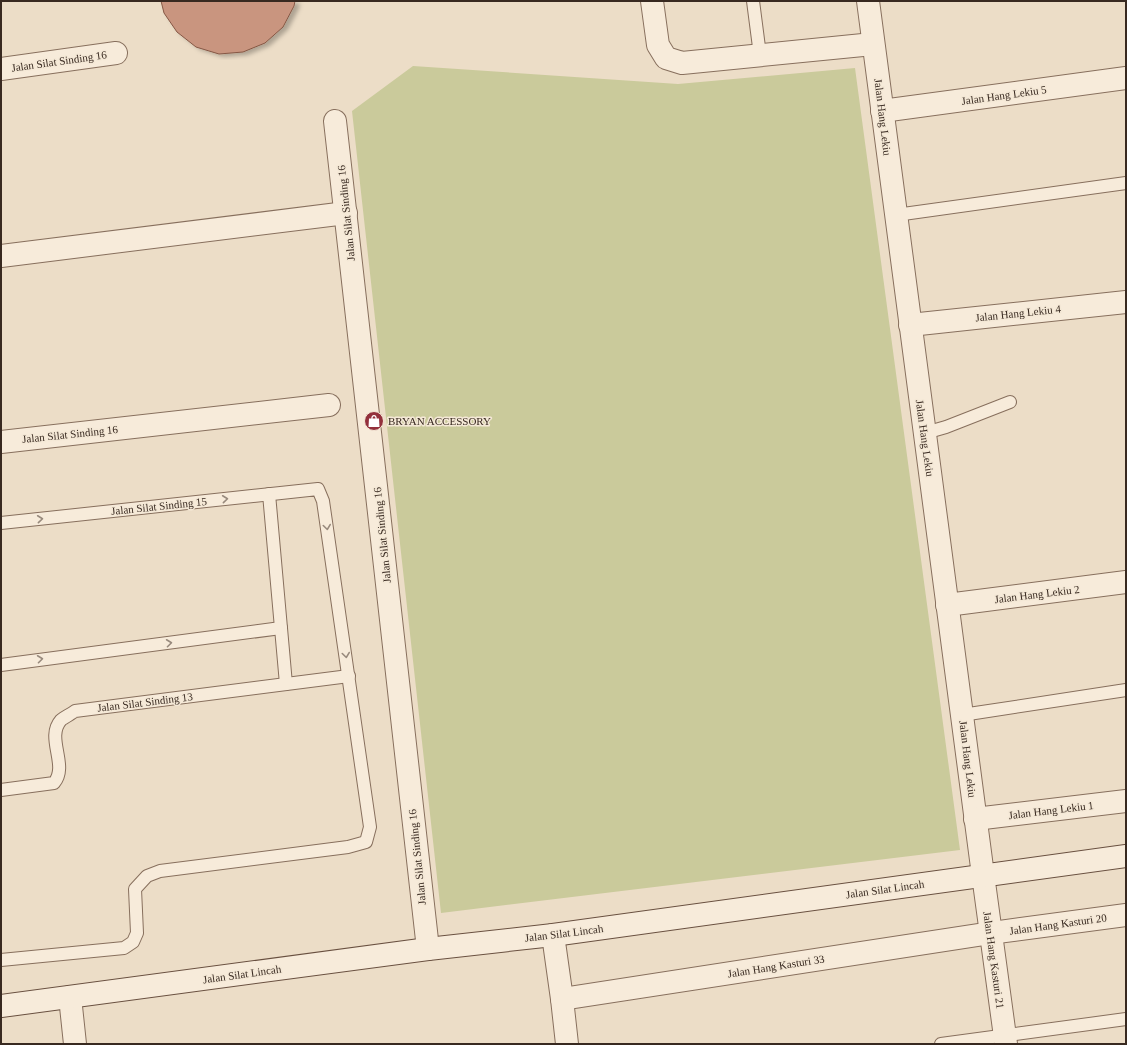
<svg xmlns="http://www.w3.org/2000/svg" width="1127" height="1045" font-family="'Times New Roman',serif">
	<defs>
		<filter id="shadow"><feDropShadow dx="4.5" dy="2.5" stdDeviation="2" flood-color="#0004"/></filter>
	</defs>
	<rect width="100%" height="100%" fill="#ecddc7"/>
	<path fill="#caca9b" d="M413 66 678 84 855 68 960 850 441 913 352 111Z"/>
	<path fill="#c9957f" stroke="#855744" filter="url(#shadow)" d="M161 1H295L294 6 283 27 265 43 243 52 219 54 196 47 177 32 164 13Z"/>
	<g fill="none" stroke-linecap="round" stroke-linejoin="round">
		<defs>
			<g id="lane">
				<path d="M753 1 760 55"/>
				<path d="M896 215 1126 183"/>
				<path d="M925 433 946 427 1010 402"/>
				<path d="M269 494 286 684"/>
				<path d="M1 523 318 489 323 501 370 827 366 842 348 847 160 871 147 876 135 889 137 933 133 942 124 948 1 960"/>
				<path d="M1 665 281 628"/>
				<path d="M962 715 1126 690"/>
				<path d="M1 790 54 783C69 765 45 738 61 720 65 717 71 714 75 711L349 676"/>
				<path d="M941 1044 1126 1019"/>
			</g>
			<g id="street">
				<path d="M652 1 658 45 666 58 682 63 873 44"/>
				<path d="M868 1 983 875 1006 1044"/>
				<path d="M1 69 116 53"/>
				<path d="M882 111 1126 78"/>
				<path d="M335 121 428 949"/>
				<path d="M1 256 346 213"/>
				<path d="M910 325 1126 302"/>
				<path d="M1 442 329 405"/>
				<path d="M947 605 1126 582"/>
				<path d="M975 819 1126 801"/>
				<path d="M553 935 562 999 567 1044"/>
				<path d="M70 997 75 1044"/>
				<path d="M562 999 991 933 1126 915"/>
			</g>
			<path id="secondary" d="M1 1006 428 949 553 935 1126 856"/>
		</defs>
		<use href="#lane" stroke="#876f5d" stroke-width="14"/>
		<use href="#street" stroke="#876f5d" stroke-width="24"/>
		<use href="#secondary" stroke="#695040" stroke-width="24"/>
		<use href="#lane" stroke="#f7ebda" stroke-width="12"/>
		<use href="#street" stroke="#f7ebda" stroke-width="22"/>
		<use href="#secondary" stroke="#f7ebda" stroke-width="22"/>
	</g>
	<defs><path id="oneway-chevron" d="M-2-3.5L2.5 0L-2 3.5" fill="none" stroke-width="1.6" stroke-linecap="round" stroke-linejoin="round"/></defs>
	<g stroke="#988a7d">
		<use href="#oneway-chevron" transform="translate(225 499) rotate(-6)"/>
		<use href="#oneway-chevron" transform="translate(40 519) rotate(-6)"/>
		<use href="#oneway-chevron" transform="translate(327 527) rotate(82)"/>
		<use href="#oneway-chevron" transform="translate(169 643) rotate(-7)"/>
		<use href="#oneway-chevron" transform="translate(346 655) rotate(82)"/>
		<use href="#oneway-chevron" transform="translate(40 659) rotate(-7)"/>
	</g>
	<defs>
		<symbol id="shop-disc" viewBox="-11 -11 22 22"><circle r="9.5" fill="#93303c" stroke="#f4e8d6"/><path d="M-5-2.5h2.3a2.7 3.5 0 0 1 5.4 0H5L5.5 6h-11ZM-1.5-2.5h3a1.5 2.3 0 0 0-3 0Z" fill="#fff"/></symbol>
	</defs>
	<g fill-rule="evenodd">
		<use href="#shop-disc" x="363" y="410" width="22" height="22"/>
	</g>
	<g text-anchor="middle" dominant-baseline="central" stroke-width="3" stroke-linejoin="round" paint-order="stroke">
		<g font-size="11" fill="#382920" stroke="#f4e8d6">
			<text transform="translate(59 61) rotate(-8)">Jalan Silat Sinding 16</text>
			<text transform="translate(1004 95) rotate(-8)">Jalan Hang Lekiu 5</text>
			<text transform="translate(883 117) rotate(83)">Jalan Hang Lekiu</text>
			<text transform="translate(346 213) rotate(-96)">Jalan Silat Sinding 16</text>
			<text transform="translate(1018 313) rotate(-6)">Jalan Hang Lekiu 4</text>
			<text transform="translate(70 434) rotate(-6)">Jalan Silat Sinding 16</text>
			<text transform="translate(925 438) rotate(82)">Jalan Hang Lekiu</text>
			<text transform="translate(159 506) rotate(-6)">Jalan Silat Sinding 15</text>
			<text transform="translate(382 535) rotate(-96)">Jalan Silat Sinding 16</text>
			<text transform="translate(1037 594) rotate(-7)">Jalan Hang Lekiu 2</text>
			<text transform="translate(145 702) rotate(-7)">Jalan Silat Sinding 13</text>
			<text transform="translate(968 759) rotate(83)">Jalan Hang Lekiu</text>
			<text transform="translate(1051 810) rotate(-7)">Jalan Hang Lekiu 1</text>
			<text transform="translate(417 857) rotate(-96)">Jalan Silat Sinding 16</text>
			<text transform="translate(885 889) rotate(-8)">Jalan Silat Lincah</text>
			<text transform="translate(1058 924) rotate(-8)">Jalan Hang Kasturi 20</text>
			<text transform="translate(564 933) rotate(-7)">Jalan Silat Lincah</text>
			<text transform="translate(994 960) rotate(82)">Jalan Hang Kasturi 21</text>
			<text transform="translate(776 966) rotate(-9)">Jalan Hang Kasturi 33</text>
			<text transform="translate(242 974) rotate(-8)">Jalan Silat Lincah</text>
		</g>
		<g font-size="11" fill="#382920" stroke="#f4e8d6" text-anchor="start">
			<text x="388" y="421">BRYAN ACCESSORY</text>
		</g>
	</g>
	<rect width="1127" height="1045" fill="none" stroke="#382920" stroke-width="4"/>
</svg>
